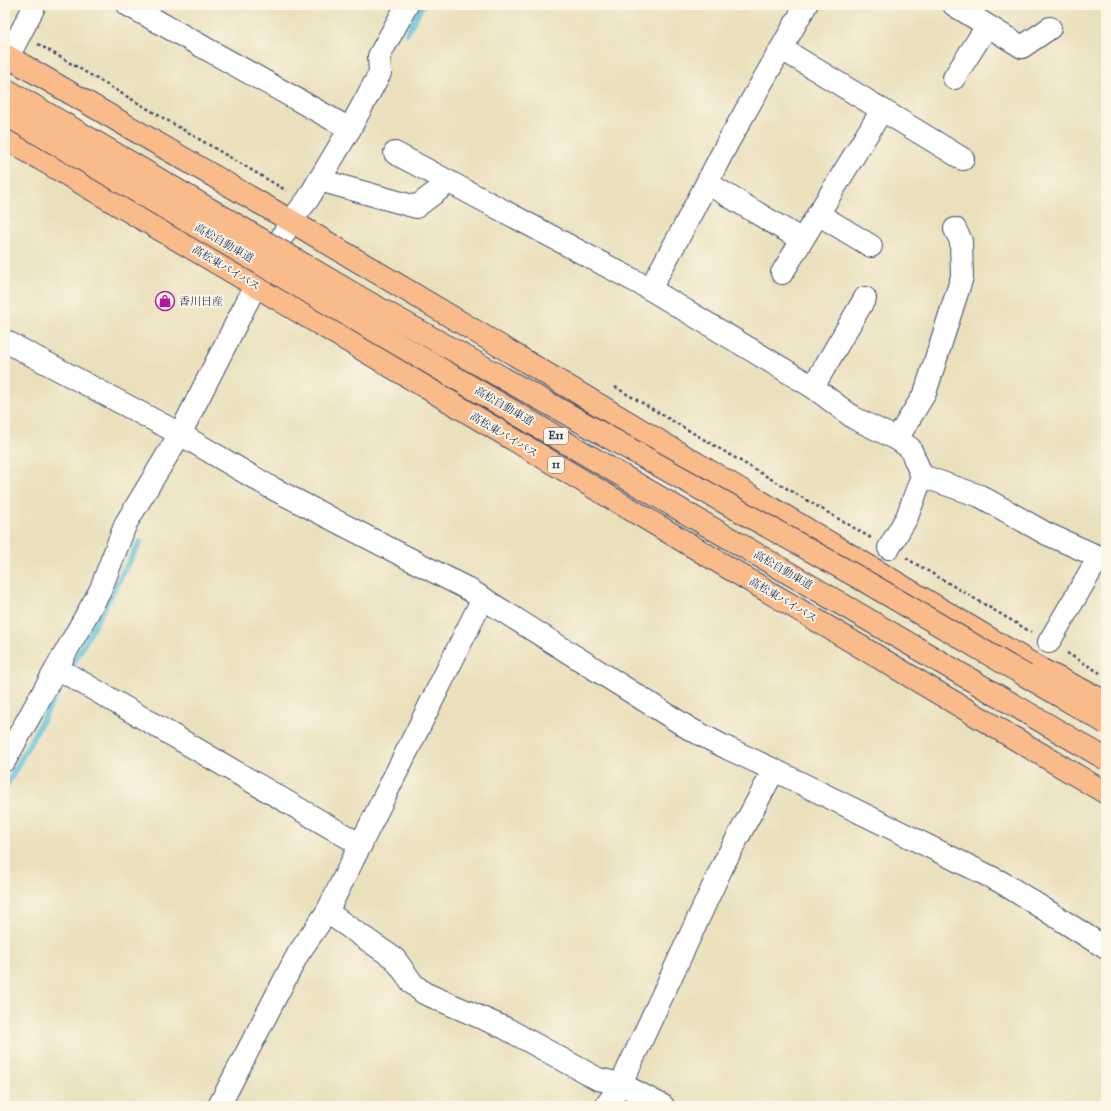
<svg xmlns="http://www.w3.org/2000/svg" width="1111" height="1111" font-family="'IM FELL Great Primer','Noto Serif JP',serif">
	<rect width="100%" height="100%" fill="#fcf5e5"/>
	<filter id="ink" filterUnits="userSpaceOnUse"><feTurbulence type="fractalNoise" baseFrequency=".025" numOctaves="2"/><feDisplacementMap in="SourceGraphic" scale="8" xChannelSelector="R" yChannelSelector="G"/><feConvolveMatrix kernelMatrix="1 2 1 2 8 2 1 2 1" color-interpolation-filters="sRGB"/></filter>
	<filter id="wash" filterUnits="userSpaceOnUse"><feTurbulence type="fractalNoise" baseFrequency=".012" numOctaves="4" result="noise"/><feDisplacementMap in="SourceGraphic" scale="16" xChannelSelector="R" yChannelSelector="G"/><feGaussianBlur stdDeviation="0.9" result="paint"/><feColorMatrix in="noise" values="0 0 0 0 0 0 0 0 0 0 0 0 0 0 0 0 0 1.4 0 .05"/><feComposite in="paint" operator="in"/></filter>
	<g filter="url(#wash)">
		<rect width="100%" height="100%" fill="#eae0bc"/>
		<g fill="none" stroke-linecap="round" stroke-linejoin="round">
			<g stroke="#5bc0d9" stroke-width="6">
				<path d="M407 33 422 5"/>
				<path d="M5 788 140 542"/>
			</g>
		</g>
	</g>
	<g filter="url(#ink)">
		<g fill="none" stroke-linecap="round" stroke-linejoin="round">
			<defs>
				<g id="minor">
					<path d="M128 5 350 129"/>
					<path d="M806 5 728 142 683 229 650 289 813 387 854 418 897 439 910 448 922 476 907 517 889 548"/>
					<path d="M954 5 1022 47 1050 28"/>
					<path d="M782 49 963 159"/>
					<path d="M8 57 35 5"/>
					<path d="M954 78 987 26"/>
					<path d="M395 153 650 289"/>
					<path d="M319 180 416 207 449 182"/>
					<path d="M707 183 802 240"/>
					<path d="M818 214 871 246"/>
					<path d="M782 273 882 110"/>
					<path d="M5 341 180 434 270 487 468 589 690 729 729 749 774 770 1001 882 1106 948"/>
					<path d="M813 387 865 298"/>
					<path d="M897 439 925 393 962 277 961 241 955 229"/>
					<path d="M922 476 980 496 1045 533 1099 557 1049 642"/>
					<path d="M57 668 361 845"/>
					<path d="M5 760 100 591 126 523 180 434 246 304 274 251 291 221 308 199 348 132 380 73 379 56 407 5"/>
					<path d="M327 912 395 959 413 984 424 993 505 1028 598 1079 621 1084 663 1106"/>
					<path d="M219 1106 298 954 327 912 483 598"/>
					<path d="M606 1106 621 1084 724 863 774 770"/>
				</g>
				<g id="trunk">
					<path d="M5 55 291 221 1059 680"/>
					<path d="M5 138 256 286 1106 793"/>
				</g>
			</defs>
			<use href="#minor" stroke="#3a4a6c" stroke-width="24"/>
			<use href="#trunk" stroke="#3a4a6c" stroke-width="24"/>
			<g stroke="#3a4a6c" stroke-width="2.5" stroke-dasharray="3 3" stroke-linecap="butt">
				<path d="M38 44 287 191"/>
				<path d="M615 387 871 538"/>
				<path d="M906 558 1031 632"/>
				<path d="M1067 653 1100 673"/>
			</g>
			<use href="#minor" stroke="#fff" stroke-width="22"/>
			<use href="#trunk" stroke="#fabb8b" stroke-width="22"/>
			<defs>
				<g id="motorway-bridge">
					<path d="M5 89 364 300 863 580 1106 723"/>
					<path d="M5 114 1106 759"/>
					<path d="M1042 670 1106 702"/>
				</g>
			</defs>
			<use href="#motorway-bridge" stroke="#3a4a6c" stroke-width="24" stroke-linecap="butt"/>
			<use href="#motorway-bridge" stroke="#fabb8b" stroke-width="22"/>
		</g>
	</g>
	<defs>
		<symbol id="shop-ring" viewBox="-11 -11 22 22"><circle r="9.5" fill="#fcf5e5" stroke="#b5179e" stroke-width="1.5"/><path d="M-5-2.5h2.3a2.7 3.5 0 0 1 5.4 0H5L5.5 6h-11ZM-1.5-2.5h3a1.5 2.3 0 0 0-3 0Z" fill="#b5179e"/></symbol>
	</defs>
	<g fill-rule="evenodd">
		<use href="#shop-ring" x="154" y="290" width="22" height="22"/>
	</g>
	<g text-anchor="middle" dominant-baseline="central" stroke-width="4" stroke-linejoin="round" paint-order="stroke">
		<g fill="#fcf5e5" stroke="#5e6a86" stroke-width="1">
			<rect x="544" y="428" width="24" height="16" rx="3"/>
			<rect x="548" y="457" width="16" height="16" rx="3"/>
		</g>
		<g font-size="10" font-weight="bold" fill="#1b2f5e">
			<text x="556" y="436">E11</text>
			<text x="556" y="465">11</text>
		</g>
		<g font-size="11" fill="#1b2f5e" stroke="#fcf5e5">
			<text transform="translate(224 243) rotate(30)">高松自動車道</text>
			<text transform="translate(226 268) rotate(31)">高松東バイパス</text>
			<text transform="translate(504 406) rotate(30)">高松自動車道</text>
			<text transform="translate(504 435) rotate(31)">高松東バイパス</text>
			<text transform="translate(783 570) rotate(30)">高松自動車道</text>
			<text transform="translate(783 600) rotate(31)">高松東バイパス</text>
		</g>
		<g font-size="11" fill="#1b2f5e" stroke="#fcf5e5" text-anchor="start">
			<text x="179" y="301">香川日産</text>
		</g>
	</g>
	<rect width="1111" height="1111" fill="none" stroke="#fcf5e5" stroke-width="20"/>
</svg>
